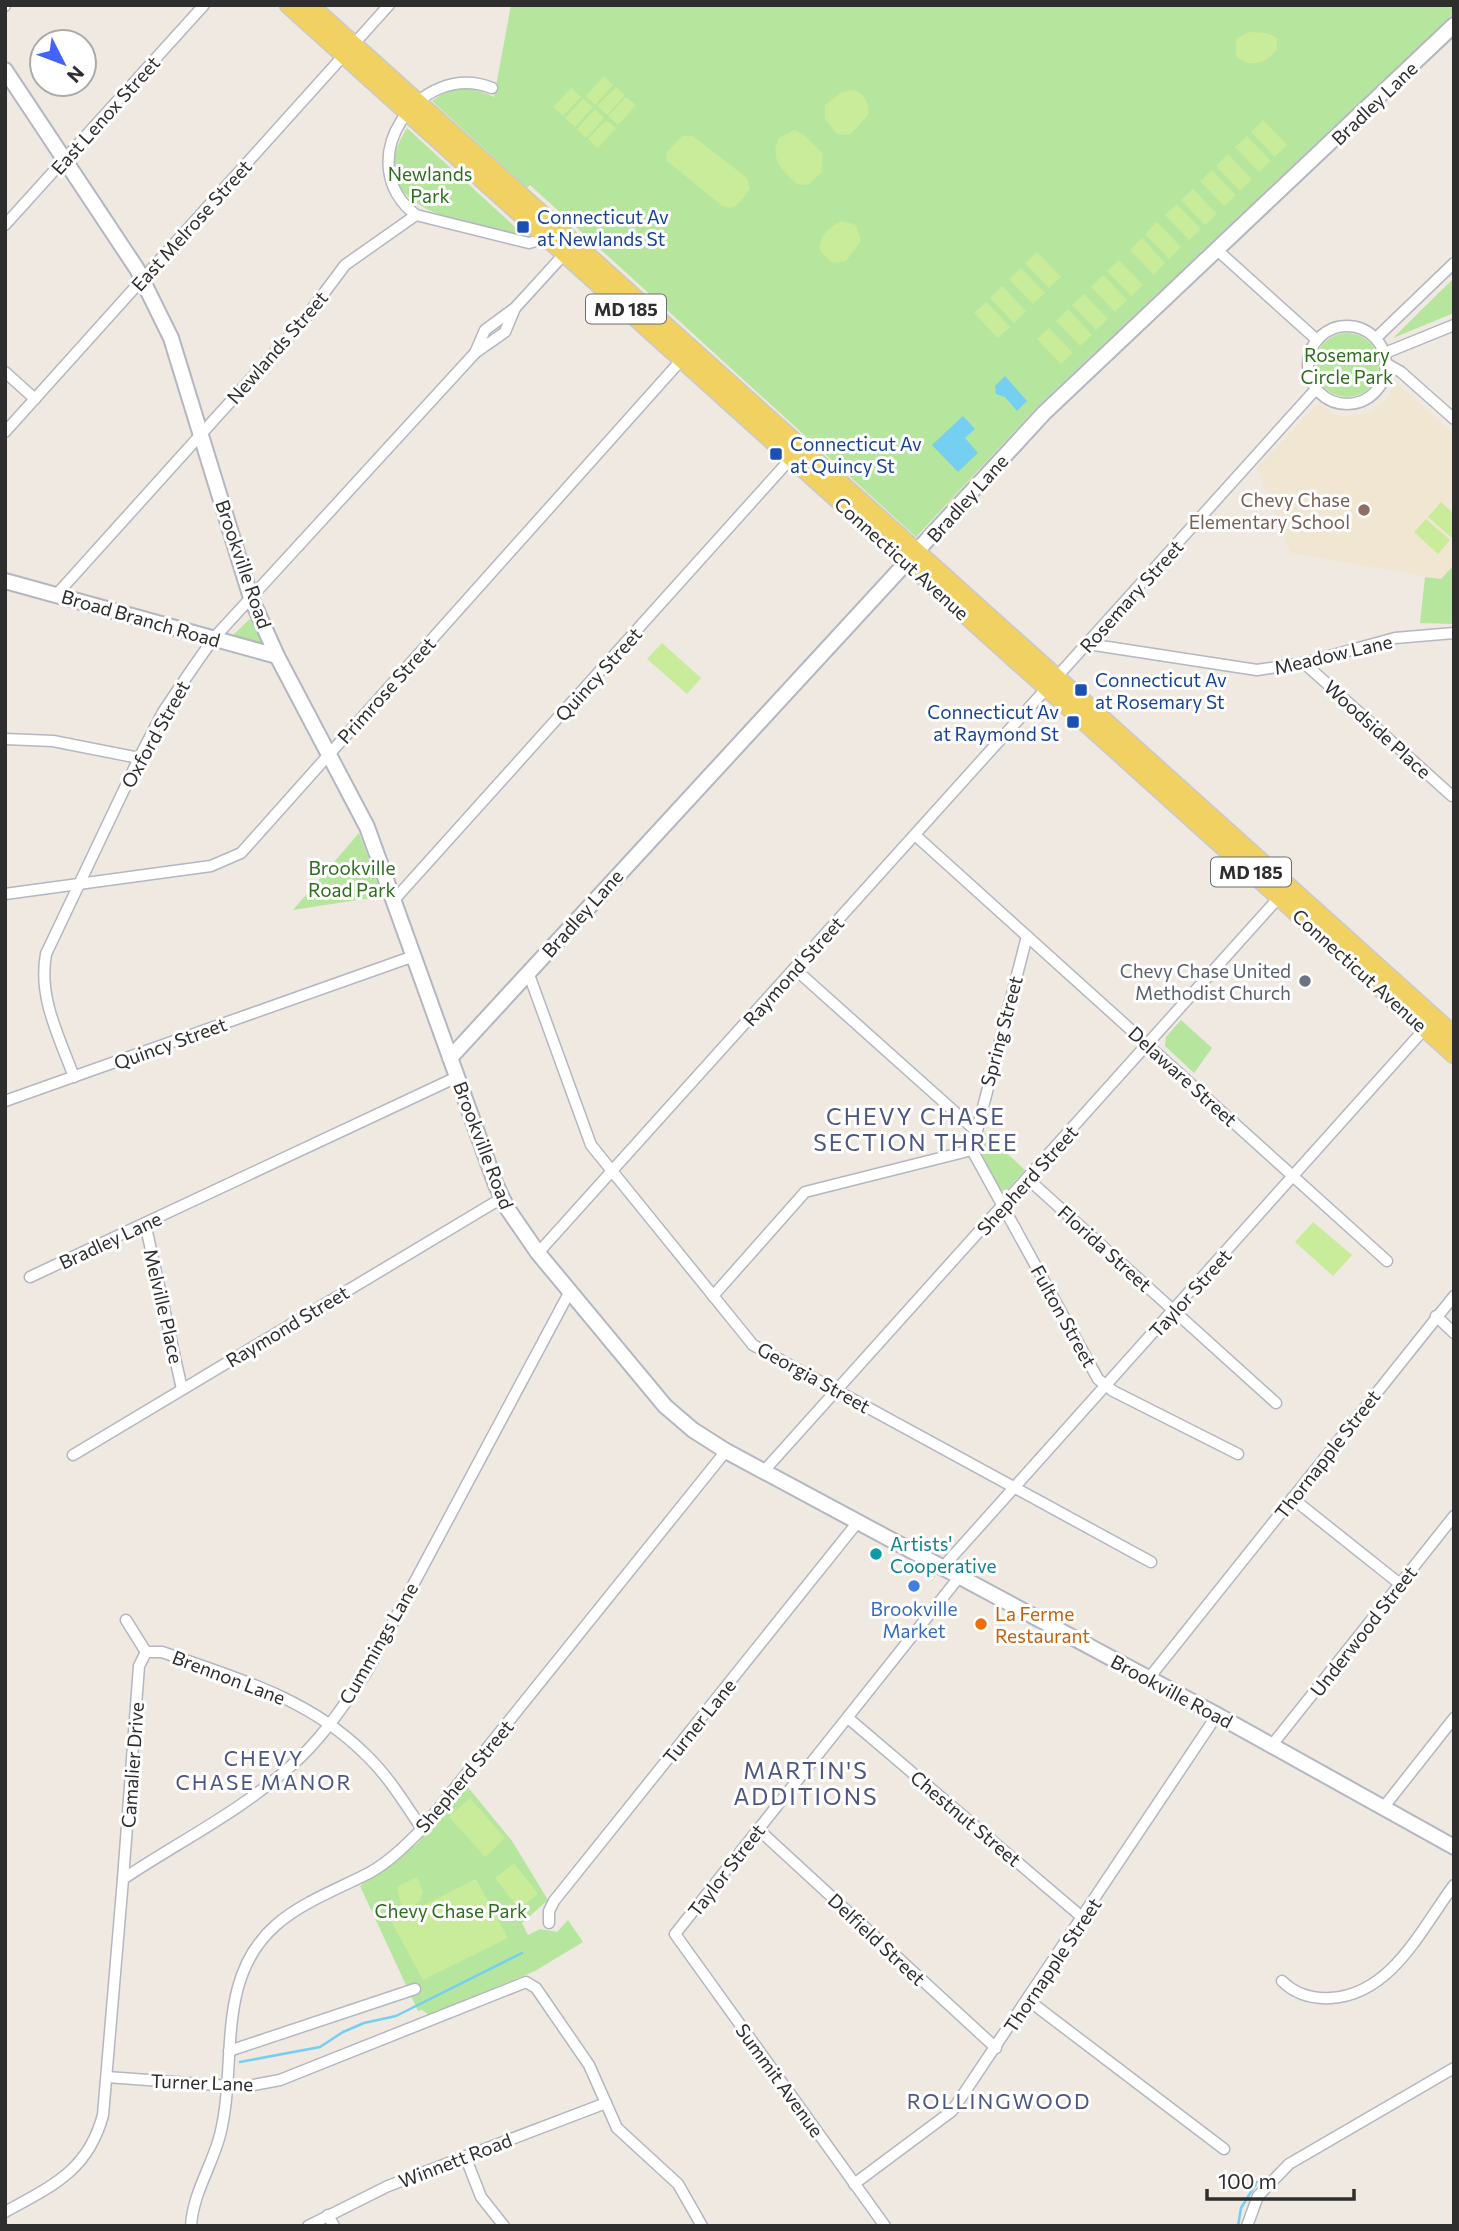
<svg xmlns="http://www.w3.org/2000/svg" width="1459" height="2231" font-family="Commissioner,sans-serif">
	<rect width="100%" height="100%" fill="#efe9e1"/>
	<path fill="#f0e6d1" d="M1395 382 1454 435V565L1441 579 1291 553 1257 468 1318 403 1335 415 1349 417 1372 412 1389 396Z"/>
	<g fill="#b6e59e">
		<path d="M511 5H1454V13L1037 407 916 537 530 185 527 188 432 101C453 85 471 86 494 97Z"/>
		<path d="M407 128 526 237C472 223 354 212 407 128Z"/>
		<path d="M1454 278V313L1393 338Z"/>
		<circle cx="1347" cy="365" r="32"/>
		<path d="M1454 565V624L1420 623 1425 577 1441 579Z"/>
		<path d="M251 618 262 641 258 644 230 638Z"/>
		<path d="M359 833 384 900 364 899 293 910Z"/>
		<path d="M1181 1020 1212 1048 1194 1073 1165 1046 1166 1037Z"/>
		<path d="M982 1130 1025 1170 1007 1190 998 1191 976 1151Z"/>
		<path d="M467 1786 512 1841 548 1900 522 1923 528 1935 540 1929 557 1932 568 1920 583 1942 535 1971 429 2015 422 2010 418 2011 360 1886 418 1843Z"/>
	</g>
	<g fill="#c9ec9a">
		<path d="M1248 32 1267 33 1277 38V49C1266 63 1250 69 1236 56V39Z"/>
		<path d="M604 76 613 85 595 105 586 96Z"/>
		<path d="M616 87 625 95 607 115 597 106Z"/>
		<path d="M571 88 581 97 563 116 553 107Z"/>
		<path d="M853 90C864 92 870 104 868 115L850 135 837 134 825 119V105L842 92Z"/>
		<path d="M626 97 636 105 618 125 608 116Z"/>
		<path d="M583 99 593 107 575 127 565 118Z"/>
		<path d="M595 109 604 118 586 138 577 129Z"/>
		<path d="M606 120 616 128 598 148 588 139Z"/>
		<path d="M1263 120 1287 145 1275 157 1251 132Z"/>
		<path d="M794 130 803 134 823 154 822 172 808 185 797 184C782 170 769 159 779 138Z"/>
		<path d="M682 136H693L747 178 750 189C741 200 736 212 722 206L667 161 666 153Z"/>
		<path d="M1247 136 1271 161 1259 172 1235 147Z"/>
		<path d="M1228 154 1252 179 1240 191 1216 166Z"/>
		<path d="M1212 170 1236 195 1224 206 1200 181Z"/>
		<path d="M1193 189 1217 214 1205 225 1181 200Z"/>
		<path d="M1177 204 1201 229 1189 240 1165 215Z"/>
		<path d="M842 221 856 225 861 241 846 261 833 263 820 251C818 236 829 227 842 221Z"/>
		<path d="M1157 222 1181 247 1169 259 1145 234Z"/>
		<path d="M1142 238 1165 263 1154 275 1130 250Z"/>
		<path d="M1037 252 1061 277 1049 288 1025 263Z"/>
		<path d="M1119 260 1143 285 1131 296 1107 271Z"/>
		<path d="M1021 268 1045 293 1033 304 1009 279Z"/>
		<path d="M1103 275 1127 300 1115 312 1091 287Z"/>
		<path d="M1002 286 1026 311 1014 323 990 298Z"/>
		<path d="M1084 294 1108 319 1096 330 1072 305Z"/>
		<path d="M986 302 1010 327 998 338 974 313Z"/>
		<path d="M1068 309 1092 335 1080 346 1056 321Z"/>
		<path d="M1049 328 1073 353 1061 364 1037 339Z"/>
		<path d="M1441 502 1454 514 1452 538 1428 517Z"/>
		<path d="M1426 519 1450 540 1438 554 1414 532Z"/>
		<path d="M662 643 701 678 687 694 647 659Z"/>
		<path d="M1313 1222 1352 1255 1333 1276 1295 1242Z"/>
		<path d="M470 1798 505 1838 485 1857 449 1817Z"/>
		<path d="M514 1863 538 1894 519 1909 495 1878Z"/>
		<path d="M417 1877 423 1892 420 1901 403 1912 397 1887Z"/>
		<path d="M476 1879 508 1938 423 1980 391 1921Z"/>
	</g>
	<g fill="#75cff0">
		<path d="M1005 376 1027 401 1017 411 1005 397 996 394 995 386Z"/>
		<path d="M963 416 975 429 965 438 978 453 958 472 932 445Z"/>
	</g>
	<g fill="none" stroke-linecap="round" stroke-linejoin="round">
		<g stroke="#75cff0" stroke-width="2.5">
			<path d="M240 2062 320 2047 343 2032 364 2023 396 2016 522 1953"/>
			<path d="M1238 2226 1241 2208 1257 2182"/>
		</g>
		<defs>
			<g id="street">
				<path d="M5 6V5"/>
				<path d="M492 88C419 59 348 163 416 215L529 243 547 238"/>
				<path d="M5 225 204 5"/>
				<path d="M1216 249 1317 340"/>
				<circle cx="1347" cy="365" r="39"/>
				<path d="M1376 338 1454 263"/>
				<path d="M475 353 485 330 515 308 567 251"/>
				<path d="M1385 353 1454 325"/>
				<path d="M1387 364 1401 372 1454 419"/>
				<path d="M5 372 35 399"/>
				<path d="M5 432 389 5"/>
				<path d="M57 594 304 320 345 265 416 215"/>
				<path d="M1088 644 1257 670 1304 663 1395 638 1454 633"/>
				<path d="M1304 663 1452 796"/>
				<path d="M5 739 53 741 139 758"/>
				<path d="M915 835 1387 1261"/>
				<path d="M5 894 211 866 241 853 684 357"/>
				<path d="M394 900 794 455"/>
				<path d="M795 969 975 1130"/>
				<path d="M528 972 591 1145 753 1345 1151 1562"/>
				<path d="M74 1077C59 1036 38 998 46 954L139 758 163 712 190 672 213 639 475 353 505 332 515 308"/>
				<path d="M5 1101 414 956"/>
				<path d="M972 1150 1098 1379 1113 1391 1238 1454"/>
				<path d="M1028 1179 1276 1403"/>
				<path d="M145 1223 182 1389"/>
				<path d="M538 1253 1316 389"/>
				<path d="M30 1277 457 1077"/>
				<path d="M713 1296 805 1192 972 1150 1027 936"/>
				<path d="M1436 1316 1454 1333"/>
				<path d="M73 1455 502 1198"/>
				<path d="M763 1472 1282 894"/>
				<path d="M1292 1498 1400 1584"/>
				<path d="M943 1567 1428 1025"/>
				<path d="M126 1620 146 1652H162C233 1677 307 1697 363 1752 387 1774 404 1802 422 1829"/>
				<path d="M1149 1678 1454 1296"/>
				<path d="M848 1718 1083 1918"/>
				<path d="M1272 1745 1454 1516"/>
				<path d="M1383 1808 1454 1718"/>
				<path d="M758 1829 996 2048"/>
				<path d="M123 1879 139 1666 146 1652"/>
				<path d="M549 1923V1911L554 1901 857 1523"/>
				<path d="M1282 1981C1295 1994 1313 1999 1331 1998 1392 1994 1421 1929 1454 1885"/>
				<path d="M1028 2000 1224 2149"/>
				<path d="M229 2051 415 1989"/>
				<path d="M107 2077 243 2087 280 2080 526 1982 536 1988 589 2065 617 2128 678 2184 702 2226"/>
				<path d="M465 2156 481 2197 504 2226"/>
				<path d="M854 2184 952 2111 1217 1715"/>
				<path d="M5 2212C52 2186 88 2171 103 2115L123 1879C180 1841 241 1811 292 1765 321 1740 344 1705 366 1673L569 1293"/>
				<path d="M328 2215 334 2226"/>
				<path d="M191 2226C193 2193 212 2166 220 2135 238 2064 214 1979 276 1925 302 1902 338 1889 369 1873 389 1862 406 1845 422 1829L726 1451"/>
				<path d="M308 2226 388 2186 606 2103"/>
				<path d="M885 2226 675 1934 960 1576"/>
				<path d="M1247 2226 1258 2196 1289 2164 1454 2068"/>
			</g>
			<g id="secondary">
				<path d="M5 70 137 269 171 338 251 598 277 656 367 827 496 1185 507 1208 538 1253 665 1406 693 1430 726 1451 1217 1715 1454 1847"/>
				<path d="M5 581 277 656"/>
				<path d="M450 1058 1044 413 1454 25"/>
			</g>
			<g id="primary">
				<path d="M288 5 1454 1055"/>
				<path d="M310 5 1454 1035"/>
			</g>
		</defs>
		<use href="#street" stroke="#b4b7c1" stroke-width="13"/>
		<use href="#secondary" stroke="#b4b7c1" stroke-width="18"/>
		<use href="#primary" stroke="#c9c9c9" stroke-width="19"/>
		<use href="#street" stroke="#fff" stroke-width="10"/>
		<use href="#secondary" stroke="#fff" stroke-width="14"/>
		<use href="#primary" stroke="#f2d163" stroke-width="16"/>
	</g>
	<g fill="#1a4fb4" stroke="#fff" stroke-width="2.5">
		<rect x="516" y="220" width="14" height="14" rx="3.5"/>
		<rect x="769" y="447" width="14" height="14" rx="3.5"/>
		<rect x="1074" y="683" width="14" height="14" rx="3.5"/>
		<rect x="1066" y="715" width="14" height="14" rx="3.5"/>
	</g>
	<circle fill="#8d6e63" stroke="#fff" stroke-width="2.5" cx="1364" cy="510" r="7"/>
	<circle fill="#6b7280" stroke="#fff" stroke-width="2.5" cx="1305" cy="981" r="7"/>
	<circle fill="#0f9aa8" stroke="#fff" stroke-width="2.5" cx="876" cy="1554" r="7"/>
	<circle fill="#3f7fe0" stroke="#fff" stroke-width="2.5" cx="914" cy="1586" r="7"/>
	<circle fill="#e8710a" stroke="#fff" stroke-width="2.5" cx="981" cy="1624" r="7"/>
	<g text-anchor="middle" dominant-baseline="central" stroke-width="6" stroke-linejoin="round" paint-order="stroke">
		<g fill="#fff" stroke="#6d6d6d" stroke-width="2">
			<rect x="586" y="294.5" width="80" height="29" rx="5"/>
			<rect x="1211" y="857.5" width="80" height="29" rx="5"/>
		</g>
		<g font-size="18" font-weight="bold" fill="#2e2e2e">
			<text x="626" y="309">MD 185</text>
			<text x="1251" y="872">MD 185</text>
		</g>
		<g font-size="19" fill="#2e2e2e" stroke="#fff">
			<text transform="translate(1374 103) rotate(-44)">Bradley Lane</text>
			<text transform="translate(105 115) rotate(-48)">East Lenox Street</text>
			<text transform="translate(191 225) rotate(-48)">East Melrose Street</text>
			<text transform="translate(277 347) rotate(-49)">Newlands Street</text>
			<text transform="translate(967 498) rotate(-48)">Bradley Lane</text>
			<text transform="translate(902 558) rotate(42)">Connecticut Avenue</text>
			<text transform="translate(244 564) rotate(71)">Brookville Road</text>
			<text transform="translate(1131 596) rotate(-48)">Rosemary Street</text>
			<text transform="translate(141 618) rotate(16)">Broad Branch Road</text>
			<text transform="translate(1333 654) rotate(-13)">Meadow Lane</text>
			<text transform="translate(598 674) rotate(-48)">Quincy Street</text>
			<text transform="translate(386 690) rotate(-48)">Primrose Street</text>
			<text transform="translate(1378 729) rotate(42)">Woodside Place</text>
			<text transform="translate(155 734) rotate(-61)">Oxford Street</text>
			<text transform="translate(582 913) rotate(-48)">Bradley Lane</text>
			<text transform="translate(1360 970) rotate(42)">Connecticut Avenue</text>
			<text transform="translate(793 971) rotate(-48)">Raymond Street</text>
			<text transform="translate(1001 1031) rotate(-75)">Spring Street</text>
			<text transform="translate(170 1043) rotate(-20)">Quincy Street</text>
			<text transform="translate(1183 1076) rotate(42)">Delaware Street</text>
			<text transform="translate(484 1145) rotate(69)">Brookville Road</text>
			<text transform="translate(1027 1180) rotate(-48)">Shepherd Street</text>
			<text transform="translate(110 1240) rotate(-25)">Bradley Lane</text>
			<text transform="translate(1105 1248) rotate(42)">Florida Street</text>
			<text transform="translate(1190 1293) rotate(-48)">Taylor Street</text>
			<text transform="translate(164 1306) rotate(77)">Melville Place</text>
			<text transform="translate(1064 1316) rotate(61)">Fulton Street</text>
			<text transform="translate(287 1326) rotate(-31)">Raymond Street</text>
			<text transform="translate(814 1377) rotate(29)">Georgia Street</text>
			<text transform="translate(1327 1454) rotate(-52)">Thornapple Street</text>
			<text transform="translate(1363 1631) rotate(-52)">Underwood Street</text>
			<text transform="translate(378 1643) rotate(-60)">Cummings Lane</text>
			<text transform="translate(229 1677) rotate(21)">Brennon Lane</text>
			<text transform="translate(1172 1691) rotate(28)">Brookville Road</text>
			<text transform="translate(699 1721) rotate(-51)">Turner Lane</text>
			<text transform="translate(132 1765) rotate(-86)">Camalier Drive</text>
			<text transform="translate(464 1776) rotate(-50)">Shepherd Street</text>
			<text transform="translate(966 1818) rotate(40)">Chestnut Street</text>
			<text transform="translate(726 1870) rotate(-52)">Taylor Street</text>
			<text transform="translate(877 1939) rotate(43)">Delfield Street</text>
			<text transform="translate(1052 1965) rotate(-56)">Thornapple Street</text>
			<text transform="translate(780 2080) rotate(54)">Summit Avenue</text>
			<text transform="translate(202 2082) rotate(2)">Turner Lane</text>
			<text transform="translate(455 2160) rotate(-21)">Winnett Road</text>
		</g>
		<g font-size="19" fill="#2c6e1b" stroke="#fff">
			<text x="430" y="173">Newlands<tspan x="430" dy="22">Park</tspan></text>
			<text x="1347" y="354">Rosemary<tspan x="1347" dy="22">Circle Park</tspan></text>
			<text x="352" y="867">Brookville<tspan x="352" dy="22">Road Park</tspan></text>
			<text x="451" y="1910">Chevy Chase Park</text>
		</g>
		<g font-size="19" fill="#164399" stroke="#fff" text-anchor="start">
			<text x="537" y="216">Connecticut Av<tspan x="537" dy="22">at Newlands St</tspan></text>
			<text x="790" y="443">Connecticut Av<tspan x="790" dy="22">at Quincy St</tspan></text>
			<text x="1095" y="679">Connecticut Av<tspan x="1095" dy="22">at Rosemary St</tspan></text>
			<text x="1059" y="711" text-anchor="end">Connecticut Av<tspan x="1059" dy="22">at Raymond St</tspan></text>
		</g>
		<g font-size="19" fill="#785e54" stroke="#fff" text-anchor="end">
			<text x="1350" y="499">Chevy Chase<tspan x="1350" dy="22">Elementary School</tspan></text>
		</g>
		<g font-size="19" fill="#5b616d" stroke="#fff" text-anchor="end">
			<text x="1291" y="970">Chevy Chase United<tspan x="1291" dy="22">Methodist Church</tspan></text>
		</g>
		<g font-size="19" fill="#0d838f" stroke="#fff" text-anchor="start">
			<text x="890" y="1543">Artists'<tspan x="890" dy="22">Cooperative</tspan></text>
		</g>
		<g font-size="19" fill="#366cbe" stroke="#fff">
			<text x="914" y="1608">Brookville<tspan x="914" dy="22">Market</tspan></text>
		</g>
		<g font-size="19" fill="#c56008" stroke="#fff" text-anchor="start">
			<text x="995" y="1613">La Ferme<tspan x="995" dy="22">Restaurant</tspan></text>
		</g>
		<g font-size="21" letter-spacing="2" fill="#4d5680" stroke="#fff">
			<text x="264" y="1757">CHEVY<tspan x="264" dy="24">CHASE MANOR</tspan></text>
			<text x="999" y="2100">ROLLINGWOOD</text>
		</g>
		<g font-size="23" letter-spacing="2" fill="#4d5680" stroke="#fff">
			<text x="916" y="1116">CHEVY CHASE<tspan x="916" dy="26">SECTION THREE</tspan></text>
			<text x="806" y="1770">MARTIN'S<tspan x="806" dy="26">ADDITIONS</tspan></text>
		</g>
	</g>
	<rect width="1459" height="2231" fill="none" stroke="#2e2e2e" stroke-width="14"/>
	<g transform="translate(63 63) rotate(132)"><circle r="33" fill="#ffffff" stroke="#ababab" stroke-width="2"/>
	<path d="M0-5L12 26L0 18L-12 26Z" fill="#4264fb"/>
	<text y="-10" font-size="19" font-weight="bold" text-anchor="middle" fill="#2e2e2e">N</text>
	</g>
	<path d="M1207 2189v10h147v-10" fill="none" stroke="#2e2e2e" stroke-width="3.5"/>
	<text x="1218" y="2189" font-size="21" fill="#2e2e2e" stroke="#ffffff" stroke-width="5" paint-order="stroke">100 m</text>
</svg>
